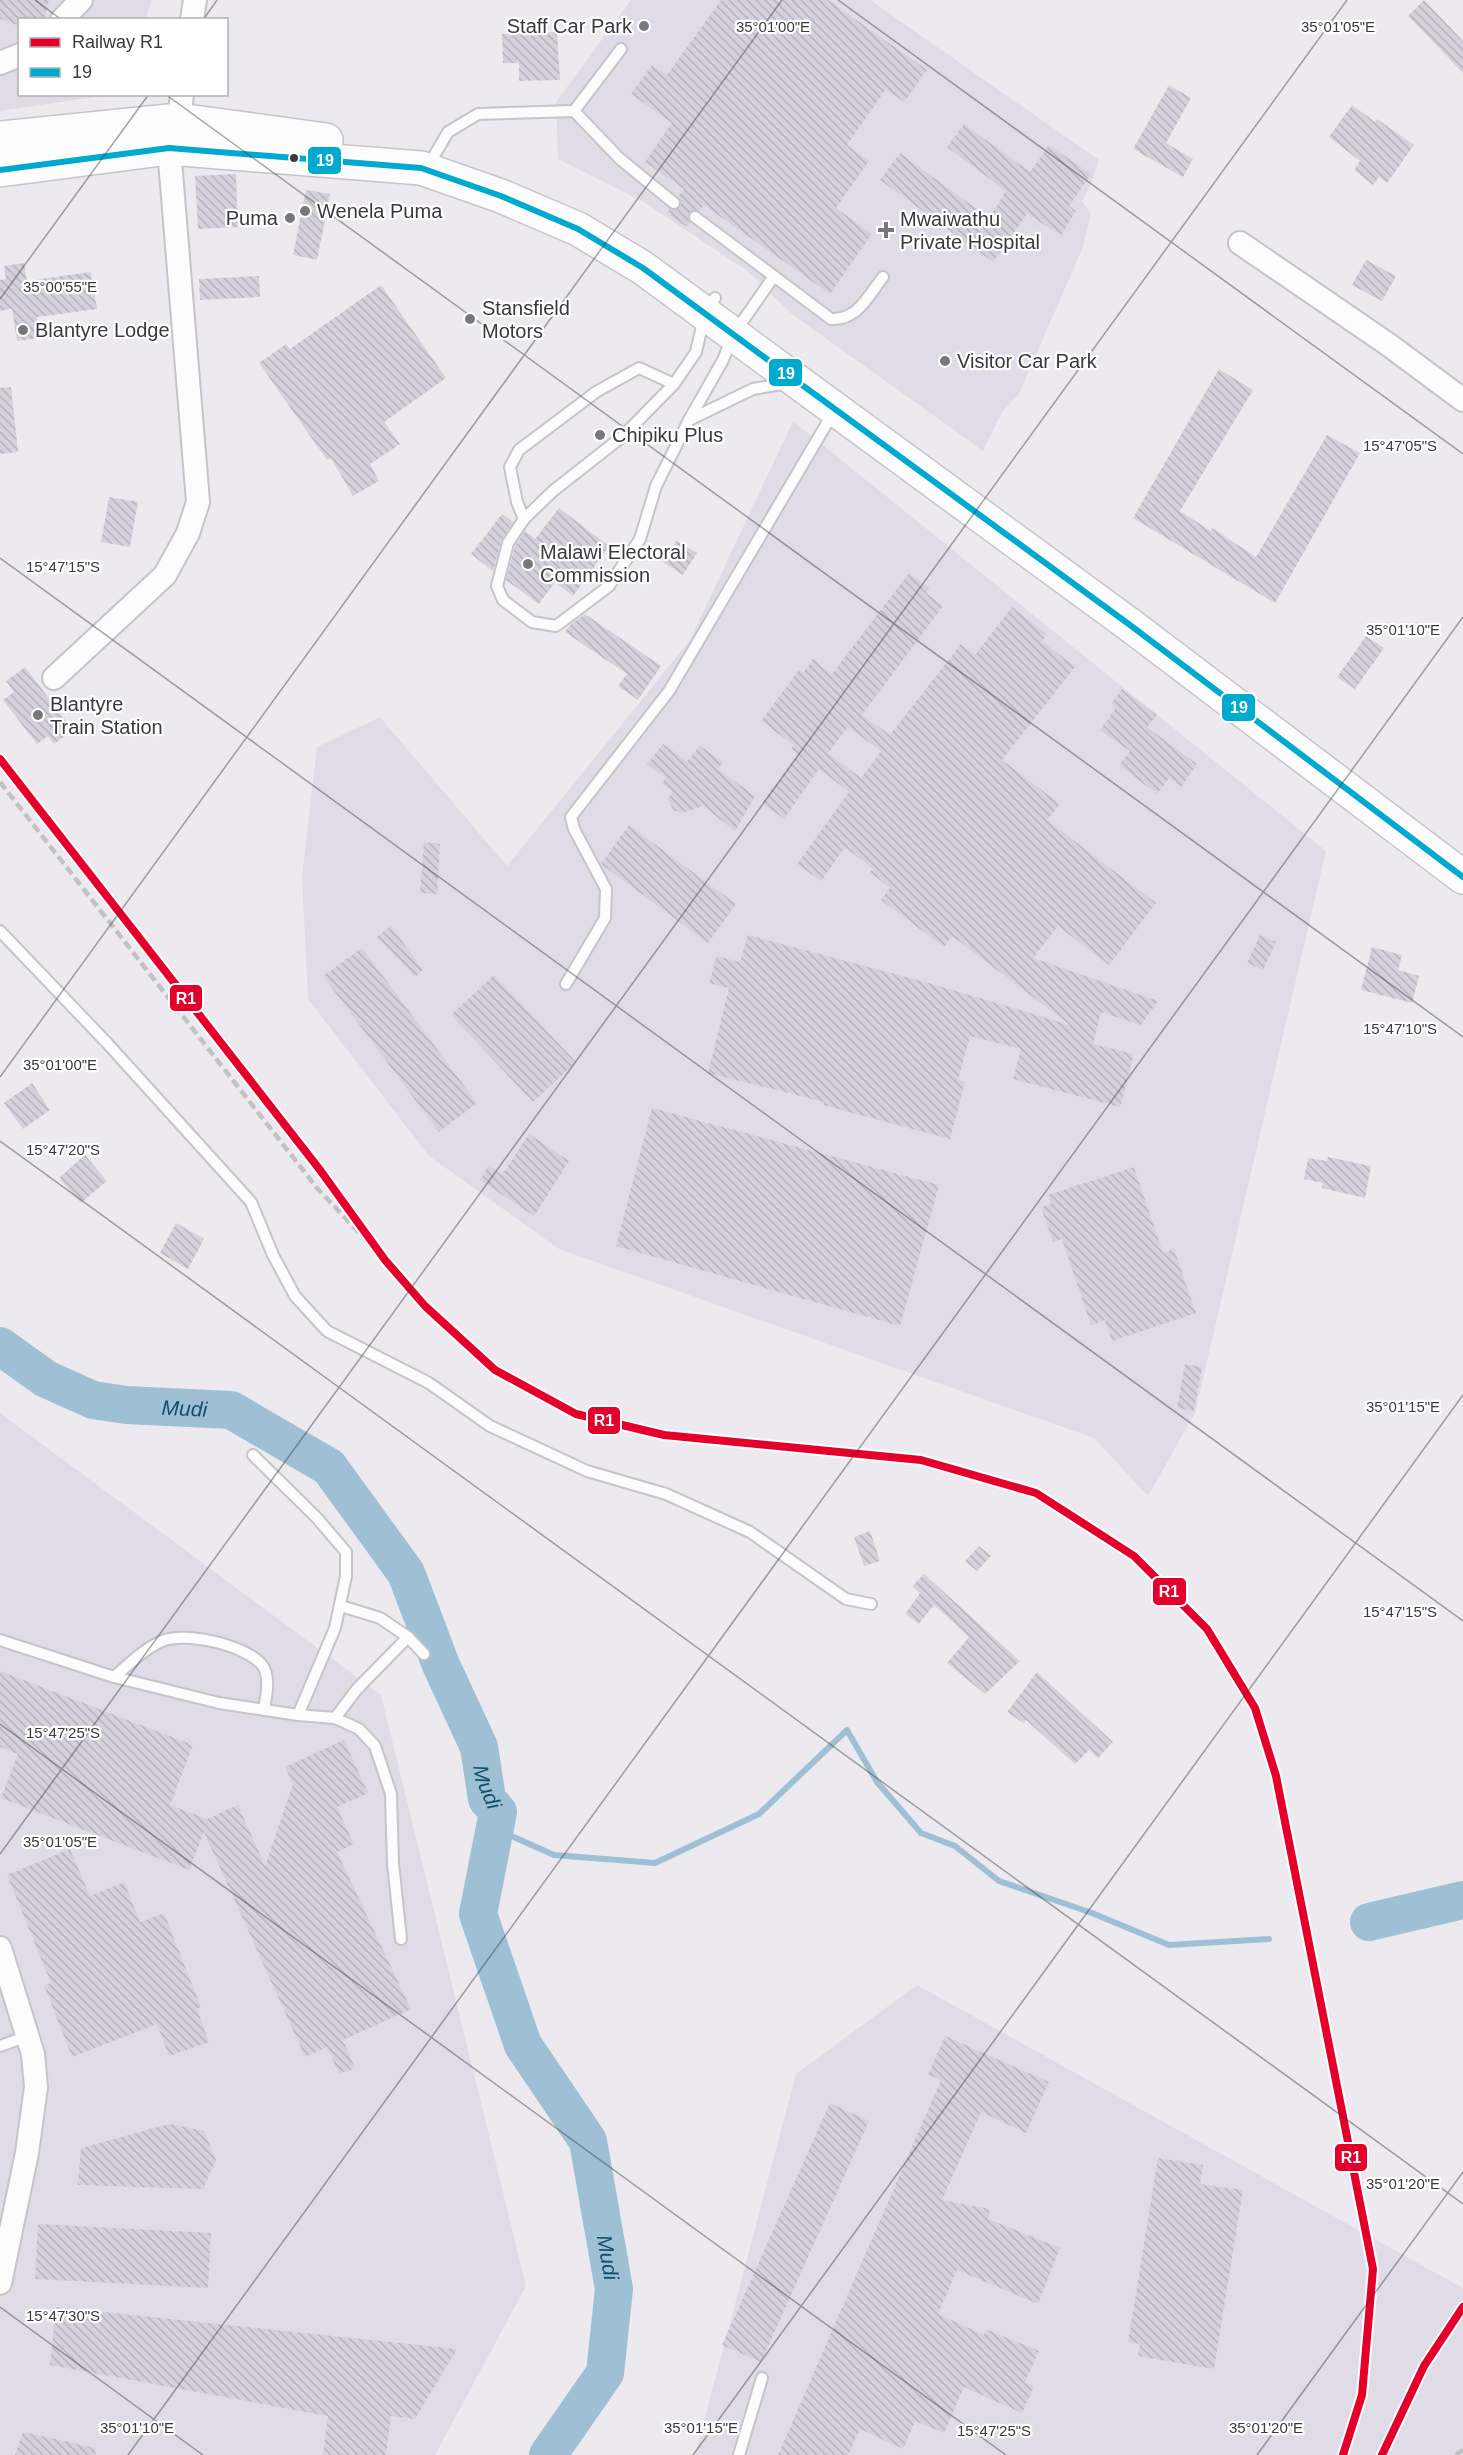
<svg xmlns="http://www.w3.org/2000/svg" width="1463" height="2455" font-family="Helvetica,sans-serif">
	<defs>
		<pattern id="building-back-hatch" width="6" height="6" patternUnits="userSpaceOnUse" patternTransform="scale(1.5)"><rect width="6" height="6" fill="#d5d1dc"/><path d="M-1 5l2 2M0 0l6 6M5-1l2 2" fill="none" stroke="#b8b4be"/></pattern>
	</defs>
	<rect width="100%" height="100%" fill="#eceaef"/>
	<g fill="#e0dce7">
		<path d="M0 0H152L145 19 20 20V94L109 95 0 111Z"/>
		<path d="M631 0H870L1099 160 1091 184 1082 201 1091 214 1083 247 1019 394 1002 412 983 451 792 314 747 271 642 201 558 159 556 102Z"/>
		<path d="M793 421 1326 851 1195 1413 1148 1496 1094 1438 559 1249 429 1156 308 999 302 876 317 747 380 717 507 866 690 640Z"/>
		<path d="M0 1413 381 1695 526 2286 435 2455H0Z"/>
		<path d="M917 1985 1463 2288V2455H695L796 2074Z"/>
	</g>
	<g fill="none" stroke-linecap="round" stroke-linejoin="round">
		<path stroke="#9ebfd4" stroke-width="6" id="s1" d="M0 1350 42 1385 90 1404 126 1415 252 1409 317 1452 383 1529 443 1642 474 1715 483 1777 507 1834 554 1855 655 1863 759 1814 847 1730 877 1782 921 1833 955 1846 999 1881 1092 1913 1169 1945 1269 1939"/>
		<g stroke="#9ebfd4" stroke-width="38">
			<path id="s2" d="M0 1346 46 1379 93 1400 126 1405 231 1410 329 1467 406 1573 441 1665 479 1747 487 1799 498 1812 478 1914 523 2045 588 2141 614 2289 605 2373 548 2455"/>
			<path d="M1369 1922 1463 1900"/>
		</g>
	</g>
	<g fill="url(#building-back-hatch)" fill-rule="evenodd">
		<path d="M0 0H49L44 20H20V26L0 19Z"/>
		<path d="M721 0H828L927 70 904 102 886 89 847 145 869 161 836 208 872 234 830 294 704 205 699 211 693 210 689 213 688 219 690 223 687 227 667 213 670 209 676 210 680 207 681 201 678 197 684 189 645 162 672 123 631 94 652 65 667 75Z"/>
		<path d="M1424 0 1463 41V73L1408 16Z"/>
		<path d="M557 32 560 80 519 81V63H503L502 34Z"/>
		<path d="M1169 85 1191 98 1166 143 1193 159 1183 177 1133 149Z"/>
		<path d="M1352 105 1375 122 1377 119 1414 145 1387 183 1379 177 1373 185 1354 170 1360 161 1329 137Z"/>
		<path d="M964 124 1030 172 1049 145 1091 174 1069 206 1076 211 1061 235 1027 214 993 262 880 180 900 153 989 218 1006 191 947 147Z"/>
		<path d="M236 174 238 227 198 229 195 176Z"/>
		<path d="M306 190 330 194 317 260 293 255Z"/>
		<path d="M1366 260 1396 276 1382 301 1352 285Z"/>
		<path d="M24 263 27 281 91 272 97 309 37 317 40 338 17 341 12 309 0 311V280L6 279 4 266Z"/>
		<path d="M259 276 260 297 200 300 199 279Z"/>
		<path d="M381 285 446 378 384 422 400 444 370 464 379 481 353 496 331 458 327 460 259 363 286 344 290 349Z"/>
		<path d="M1219 369 1253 390 1180 511 1211 531 1212 528 1256 557 1327 435 1360 453 1275 603 1133 518Z"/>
		<path d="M11 387 18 452 0 454V388Z"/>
		<path d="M109 497 138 502 130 547 101 542Z"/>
		<path d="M559 508 609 546 573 596 555 582 539 604 506 580 515 546 525 531 535 539Z"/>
		<path d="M502 514 513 522 501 541 493 571 471 554Z"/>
		<path d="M676 541 697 553 683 575 663 562Z"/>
		<path d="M909 573 930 589 926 593 943 606 862 715 890 735 961 644 975 655 1012 607 1047 634 1042 641 1075 667 1002 760 1060 804 1047 820 1156 903 1109 965 1058 926 1033 958 1158 1001 1141 1025 1101 1012 1093 1044 1134 1054 1120 1107 1013 1079 1021 1049 970 1036 958 1080 965 1082 950 1139 823 1105 824 1102 708 1073 729 988 709 983 717 956 740 962 748 935 932 984 1070 1025 952 936 944 947 881 900 890 888 870 872 873 869 845 847 821 881 797 864 849 792 819 769 784 819 762 803 798 754 791 749 794 745 761 721 799 670 803 673 813 659 832 674ZM848 727 881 751 861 778 828 753Z"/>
		<path d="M585 614 661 666 638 700 618 686 627 674 565 632 570 625Z"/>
		<path d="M1366 636 1384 648 1355 689 1337 677Z"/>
		<path d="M25 667 73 730 54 744 48 736 37 744 3 700 14 692 6 681Z"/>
		<path d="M1122 689 1157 715 1147 727 1197 764 1181 787 1169 778 1157 794 1119 765 1130 751 1100 730 1116 708 1111 704Z"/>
		<path d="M663 744 687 761 700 746 723 762 718 769 755 796 735 831 703 806 682 813 673 810 668 799 672 791 662 784 666 778 647 764Z"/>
		<path d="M629 825 736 904 708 943 601 864Z"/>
		<path d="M424 842 440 844 437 894 420 893Z"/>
		<path d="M391 926 423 970 415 977 377 937Z"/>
		<path d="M1260 935 1276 942 1263 970 1247 963Z"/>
		<path d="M1372 947 1402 955 1398 970 1419 976 1412 1003 1361 990Z"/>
		<path d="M362 948 477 1103 439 1132 323 976Z"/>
		<path d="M494 975 576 1062 533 1102 451 1015Z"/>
		<path d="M32 1083 50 1110 23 1129 4 1103Z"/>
		<path d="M652 1108 939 1185 900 1326 616 1246Z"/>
		<path d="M529 1134 569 1161 534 1216 480 1180 488 1166 502 1175Z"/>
		<path d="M85 1155 107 1181 81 1203 59 1178Z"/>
		<path d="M1328 1157 1371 1166 1365 1198 1322 1188 1323 1183 1304 1179 1308 1158 1327 1161Z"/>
		<path d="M1134 1167 1163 1253 1174 1249 1196 1313 1112 1341 1105 1320 1091 1325 1062 1239 1053 1242 1041 1207 1051 1204 1048 1195Z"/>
		<path d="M176 1223 204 1239 188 1269 160 1253Z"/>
		<path d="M1185 1364 1202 1367 1194 1411 1177 1408Z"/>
		<path d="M870 1531 880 1561 864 1566 854 1537Z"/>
		<path d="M979 1546 991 1556 977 1571 965 1561Z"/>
		<path d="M924 1574 1020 1661 985 1694 947 1663 969 1637 934 1605 919 1624 905 1614 920 1593 912 1586Z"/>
		<path d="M0 1671 193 1745 170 1805 207 1819 238 1805 265 1866 293 1784 285 1767 344 1740 368 1793 337 1807 354 1844 337 1852 411 2009 343 2040 355 2068 339 2074 327 2047 305 2057 204 1832 189 1870 1 1798 18 1754 0 1747Z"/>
		<path d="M1037 1672 1113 1742 1098 1758 1089 1750 1075 1764 1026 1720 1023 1723 1007 1712Z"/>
		<path d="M70 1849 90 1896 124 1882 140 1922 164 1913 201 2007 197 2009 209 2042 169 2056 157 2024 72 2057 44 1985 51 1983 7 1875Z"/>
		<path d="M945 2036 1049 2082 1026 2133 981 2112 942 2200 990 2209 988 2219 1060 2248 1038 2304 957 2270 938 2314 984 2335 986 2329 1039 2351 1025 2382 1034 2386 1022 2413 964 2387 944 2433 915 2421 903 2449 860 2429 848 2455H778L941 2080 928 2075Z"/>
		<path d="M830 2103 869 2121 761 2362 722 2345Z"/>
		<path d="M169 2124 204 2131 216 2160 203 2189 78 2185 81 2148Z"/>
		<path d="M1158 2158 1203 2165 1200 2184 1243 2190 1214 2369 1138 2356 1140 2344 1128 2342Z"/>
		<path d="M38 2224 211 2233 208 2288 35 2279Z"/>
		<path d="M56 2307 457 2349 415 2419 391 2416 386 2455H323L328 2416 50 2365Z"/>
		<path d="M23 2432 96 2448 95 2455H15Z"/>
	</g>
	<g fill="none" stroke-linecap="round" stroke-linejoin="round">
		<defs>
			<g id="service">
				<path d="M574 111 621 49"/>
				<path d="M425 164 434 156 448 132 478 114 574 111 620 159 674 203"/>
				<path d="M695 217 831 319C858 320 868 296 883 277"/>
				<path d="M715 298 705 313 696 352 674 384 623 436 553 491 524 519 508 543 497 586 503 600 532 622 556 626 609 586 640 539 656 486 689 420 723 360 733 335 774 276"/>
				<path d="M689 420 753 389 789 383"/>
				<path d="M524 519 517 502 510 467 519 450 596 392 639 368 674 384"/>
				<path d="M0 931 107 1043 251 1202 273 1255 295 1296 327 1331 429 1383 490 1426 587 1471 666 1494 750 1532 846 1599 871 1604"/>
				<path d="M566 984 605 918 606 889 574 829 571 817 669 691 833 413"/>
				<path d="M253 1455 317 1518 346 1552V1576L335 1628 298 1715"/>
				<path d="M341 1606 380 1618 408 1637 424 1654"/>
				<path d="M0 1640 114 1677 219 1703 298 1715 335 1718 359 1729 375 1746 391 1794 393 1863 401 1939"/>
				<path d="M114 1677C129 1664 144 1649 162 1641 185 1631 246 1645 262 1665 271 1676 266 1697 264 1710"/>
				<path d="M335 1718 357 1689 408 1637"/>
				<path d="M0 2046 28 2036"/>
				<path d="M739 2455 762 2378"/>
			</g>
			<g id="minor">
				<path d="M62 20 81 0"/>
				<path d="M192 20 195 0"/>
				<path d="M0 63 20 55"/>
				<path d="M1240 243 1389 345 1463 400"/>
				<path d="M54 678 165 575 188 533 198 502 169 148 179 120 182 94"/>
				<path d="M0 1948 33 2054 36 2087 27 2153 0 2283"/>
			</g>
			<g id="trunk">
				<path d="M0 138 179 120 326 140"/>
				<path d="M0 170 169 148 421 168 501 196 578 229 643 268 798 382 1130 625 1463 877"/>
			</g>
		</defs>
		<use href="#service" stroke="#c6c4c7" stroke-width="14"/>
		<use href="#minor" stroke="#c6c4c7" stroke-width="26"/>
		<use href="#trunk" stroke="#c6c4c7" stroke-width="36"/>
		<use href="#service" stroke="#fcfcfd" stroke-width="10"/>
		<use href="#minor" stroke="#fcfcfd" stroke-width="22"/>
		<use href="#trunk" stroke="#fcfcfd" stroke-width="33"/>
		<g stroke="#c2c2c4" stroke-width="4.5" stroke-dasharray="9 4.5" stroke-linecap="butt">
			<path d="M0 782 317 1188 385 1260"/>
			<path d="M1382 2455 1424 2366 1463 2307"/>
			<path d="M1456 2455 1463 2450"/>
		</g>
		<defs>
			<path id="bus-1" d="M0 170 169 148 421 168 501 196 578 229 643 268 798 382 1130 625 1463 877"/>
		</defs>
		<use href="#bus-1" stroke="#fff" stroke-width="10"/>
		<use href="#bus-1" stroke="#00a9ce" stroke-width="6"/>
		<defs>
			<g id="rail-1">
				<path d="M0 759 320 1170 385 1260 425 1306 495 1370 576 1414 664 1435 921 1460 1036 1493 1134 1556 1207 1629 1255 1708 1276 1776 1373 2269 1362 2395 1343 2455"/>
				<path d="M1382 2455 1424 2366 1463 2307"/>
			</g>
		</defs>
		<use href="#rail-1" stroke="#fff" stroke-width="12"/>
		<use href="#rail-1" stroke="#e4002b" stroke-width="8"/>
	</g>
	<path fill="none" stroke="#3a393c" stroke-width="1.5" stroke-opacity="0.45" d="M35 0 62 20M838 0 1463 454M203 20 217 0M165 94 1463 1037M0 299 149 94M0 558 1463 1621M0 1077 782 0M0 1141 1463 2204M0 1724 1006 2455M0 1854 1347 0M0 2307 203 2455M128 2455 1463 617M693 2455 1463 1395M1257 2455 1463 2172"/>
	<g fill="#78777b" stroke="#fff" stroke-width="2">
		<circle cx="644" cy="26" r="6"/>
		<circle cx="305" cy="211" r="6"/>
		<circle cx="290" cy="218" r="6"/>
		<path d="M883 221h6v6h6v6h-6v6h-6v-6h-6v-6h6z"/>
		<circle cx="470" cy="319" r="6"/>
		<circle cx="23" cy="330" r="6"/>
		<circle cx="945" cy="361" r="6"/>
		<circle cx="600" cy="435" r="6"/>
		<circle cx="528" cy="564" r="6"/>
		<circle cx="38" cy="715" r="6"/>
	</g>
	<circle fill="#3a393c" stroke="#fff" stroke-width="2" cx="294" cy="158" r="5"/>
	<g text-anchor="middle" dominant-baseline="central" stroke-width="4.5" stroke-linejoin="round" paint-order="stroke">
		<g font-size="20" fill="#3a393c" stroke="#fff" text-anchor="start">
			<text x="632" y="26" text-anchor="end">Staff Car Park</text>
			<text x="317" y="211">Wenela Puma</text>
			<text x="278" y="218" text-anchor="end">Puma</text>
			<text x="900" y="219">Mwaiwathu<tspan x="900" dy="23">Private Hospital</tspan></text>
			<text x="482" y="308">Stansfield<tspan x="482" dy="23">Motors</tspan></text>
			<text x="35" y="330">Blantyre Lodge</text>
			<text x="957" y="361">Visitor Car Park</text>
			<text x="612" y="435">Chipiku Plus</text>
			<text x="540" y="552">Malawi Electoral<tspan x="540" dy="23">Commission</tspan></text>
			<text x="50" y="704">Blantyre<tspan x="50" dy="23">Train Station</tspan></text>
		</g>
		<g font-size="21" font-style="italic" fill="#114f6c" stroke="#fff">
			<text stroke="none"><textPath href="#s2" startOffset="200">Mudi</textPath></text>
			<text stroke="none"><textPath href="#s1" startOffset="730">Mudi</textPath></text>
			<text stroke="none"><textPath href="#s2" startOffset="1226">Mudi</textPath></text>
		</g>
	</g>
	<g font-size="15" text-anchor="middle" fill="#3a393c" stroke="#fff" stroke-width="4.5" stroke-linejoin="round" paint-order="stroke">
		<text x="773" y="32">35°01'00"E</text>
		<text x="1338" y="32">35°01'05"E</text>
		<text x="60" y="292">35°00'55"E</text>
		<text x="1400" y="451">15°47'05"S</text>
		<text x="63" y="572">15°47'15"S</text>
		<text x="1403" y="635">35°01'10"E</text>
		<text x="1400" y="1034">15°47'10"S</text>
		<text x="60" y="1070">35°01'00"E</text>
		<text x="63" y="1155">15°47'20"S</text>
		<text x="1403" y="1412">35°01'15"E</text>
		<text x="1400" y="1617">15°47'15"S</text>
		<text x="63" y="1738">15°47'25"S</text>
		<text x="60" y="1847">35°01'05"E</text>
		<text x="1403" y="2189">35°01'20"E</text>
		<text x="63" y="2321">15°47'30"S</text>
		<text x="137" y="2433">35°01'10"E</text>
		<text x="701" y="2433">35°01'15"E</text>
		<text x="1266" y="2433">35°01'20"E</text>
		<text x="994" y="2436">15°47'25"S</text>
	</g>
	<g stroke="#fff" stroke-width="2">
		<rect x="307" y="146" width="35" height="29" rx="6" fill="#00a9ce"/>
		<rect x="768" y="358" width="35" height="29" rx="6" fill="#00a9ce"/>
		<rect x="1221" y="693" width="35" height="29" rx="6" fill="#00a9ce"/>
		<rect x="169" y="984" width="34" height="28" rx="6" fill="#e4002b"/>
		<rect x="587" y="1406" width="34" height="29" rx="6" fill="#e4002b"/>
		<rect x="1152" y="1577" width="35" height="29" rx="6" fill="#e4002b"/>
		<rect x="1334" y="2143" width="34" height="29" rx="6" fill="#e4002b"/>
	</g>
	<g font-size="16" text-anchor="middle" font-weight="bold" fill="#fff">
		<text x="325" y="166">19</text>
		<text x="786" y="379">19</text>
		<text x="1239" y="713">19</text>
		<text x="186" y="1004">R1</text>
		<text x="604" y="1426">R1</text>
		<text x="1169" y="1597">R1</text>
		<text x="1351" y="2163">R1</text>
	</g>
	<rect x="18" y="18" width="210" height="78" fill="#ffffff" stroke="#b0b0b1" stroke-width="1.5"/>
	<rect x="30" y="38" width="30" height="9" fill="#e4002b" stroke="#b0b0b1" stroke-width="1.5"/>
	<text x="72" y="48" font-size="18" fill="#3a393c">Railway R1</text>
	<rect x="30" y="68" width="30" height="9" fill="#00a9ce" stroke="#b0b0b1" stroke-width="1.5"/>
	<text x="72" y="78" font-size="18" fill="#3a393c">19</text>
</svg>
